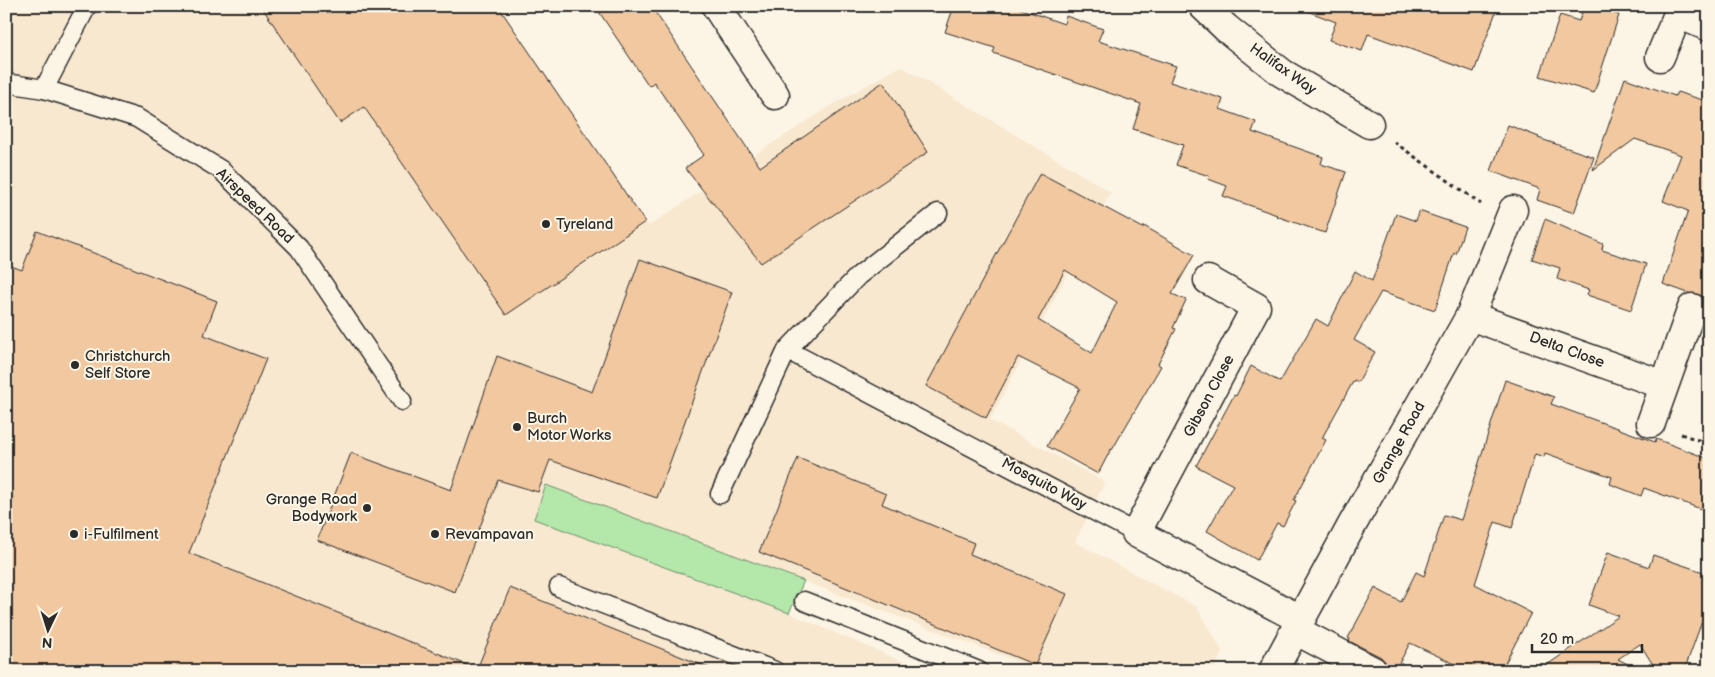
<svg xmlns="http://www.w3.org/2000/svg" width="1715" height="677" font-family="'Balsamiq Sans',sans-serif">
	<rect width="100%" height="100%" fill="#fcf5e5"/>
	<filter id="ink" filterUnits="userSpaceOnUse"><feTurbulence type="fractalNoise" baseFrequency=".02" numOctaves="2"/><feDisplacementMap in="SourceGraphic" scale="10" xChannelSelector="R" yChannelSelector="G"/><feConvolveMatrix kernelMatrix="1 2 1 2 8 2 1 2 1" color-interpolation-filters="sRGB"/></filter>
	<g filter="url(#ink)">
		<path fill="#f9e8d0" d="M6 6H498L649 226 751 157 837 102 901 66 1111 192 990 420 1105 482 1075 542 1197 607 1223 652 1213 671H1043L546 485 534 519 789 613 925 671H6Z"/>
		<path fill="#b3e8aa" stroke="#6f8a6a" d="M546 485 804 581 789 613 534 519Z"/>
		<g fill="#f1c8a0" stroke="#2b2b2b" fill-rule="evenodd">
			<path d="M261 6H498L645 222 506 315 364 107 340 123Z"/>
			<path d="M595 6H651L760 167 883 82 928 152 761 263 685 168 704 155 654 82 649 86Z"/>
			<path d="M954 6H1013L1064 24 1066 16 1103 29 1098 41 1176 66 1170 82 1223 99 1220 109 1256 122 1252 132 1323 157 1321 164 1346 172 1325 233 1276 216 1277 215 1223 196 1227 186 1208 179 1209 176 1176 165 1183 145 1133 129 1141 104 993 53 995 48 945 32Z"/>
			<path d="M1302 6H1498L1474 72 1368 34 1362 51 1329 40 1336 22 1302 9Z"/>
			<path d="M1584 6H1592L1619 15 1594 93 1540 76 1560 15 1579 21Z"/>
			<path d="M1625 78 1675 96 1677 92 1703 100 1707 90H1709V300L1698 294 1688 293 1663 284 1688 211 1663 201 1681 155 1635 139 1593 170Z"/>
			<path d="M1508 125 1539 137 1538 138 1594 157 1574 213 1537 200 1540 189 1491 171Z"/>
			<path d="M1040 173 1143 228 1144 226 1194 255 1172 294 1186 300 1173 328 1176 329 1158 364 1161 366 1112 450 1111 449 1098 474 1047 446 1080 388 1018 357 986 418 926 386ZM1065 270 1117 302 1092 353 1038 320Z"/>
			<path d="M1419 211 1465 227 1456 254 1454 253 1435 310 1381 292 1354 340 1375 352 1358 382 1354 380 1322 438 1326 440 1294 500 1296 501 1283 526 1277 523 1257 560 1207 531 1233 485 1196 466 1234 395 1236 396 1251 366 1280 382 1316 319 1328 326 1355 271 1372 281 1396 214 1416 221Z"/>
			<path d="M1545 219 1603 244 1602 250 1646 264 1631 310 1587 295 1589 290 1557 279 1560 268 1532 259Z"/>
			<path d="M37 231 217 301 204 335 266 359 189 553 477 669 510 588 712 669 711 671H6V264L22 270Z"/>
			<path d="M640 259 732 292 657 498 550 460 538 492 498 480 455 592 317 540 351 453 451 490 497 356 592 392Z"/>
			<path d="M1505 380 1554 397 1551 404 1655 442 1656 439 1709 459V512L1644 488 1641 496 1610 484 1612 477 1545 453 1544 457 1535 454 1512 528 1495 522 1475 584 1531 613 1501 671H1470L1410 643 1395 671H1389L1386 663 1381 657 1349 641 1350 639 1348 638 1375 588 1401 602 1416 572 1424 576 1444 515 1461 520Z"/>
			<path d="M798 458 886 494 882 504 974 543 970 554 1067 594 1035 665 759 552Z"/>
			<path d="M1608 552 1649 567 1653 555 1709 574V602L1684 671H1657L1640 644 1618 659 1641 671H1538L1619 616 1589 605Z"/>
		</g>
		<g fill="none" stroke-linecap="round" stroke-linejoin="round">
			<defs>
				<g id="lane">
					<path d="M6 83 44 89 137 118 221 170 299 248 402 401"/>
					<path d="M44 89 87 6"/>
					<path d="M787 350 1136 533"/>
					<path d="M720 494 787 350 858 276 938 213"/>
					<path d="M559 587 775 671"/>
					<path d="M804 601 979 671"/>
				</g>
				<g id="street">
					<path d="M716 6 775 95"/>
					<path d="M1203 6 1226 28 1282 73 1369 124"/>
					<path d="M1678 14 1709 27"/>
					<path d="M1660 57 1678 14 1679 6"/>
					<path d="M1208 280 1256 307 1136 533 1300 619"/>
					<path d="M1470 316 1664 385"/>
					<path d="M1651 423 1692 308"/>
					<path d="M1295 630 1373 671"/>
					<path d="M1273 671 1352 525 1470 316 1513 210"/>
				</g>
			</defs>
			<use href="#lane" stroke="#2b2b2b" stroke-width="21"/>
			<use href="#street" stroke="#2b2b2b" stroke-width="31"/>
			<g stroke="#2b2b2b" stroke-width="3" stroke-dasharray="4 4" stroke-linecap="butt">
				<path d="M1394 142 1481 204"/>
				<path d="M1681 434 1701 441 1709 420"/>
			</g>
			<use href="#lane" stroke="#fcf5e5" stroke-width="18"/>
			<use href="#street" stroke="#fcf5e5" stroke-width="28"/>
		</g>
	</g>
	<g fill="#2b2b2b" stroke="#fcf5e5" stroke-width="2">
		<circle cx="546" cy="224" r="5"/>
		<circle cx="75" cy="365" r="5"/>
		<circle cx="517" cy="427" r="5"/>
		<circle cx="367" cy="508" r="5"/>
		<circle cx="74" cy="534" r="5"/>
		<circle cx="435" cy="534" r="5"/>
	</g>
	<g text-anchor="middle" dominant-baseline="central" stroke-width="4" stroke-linejoin="round" paint-order="stroke">
		<g font-size="15" fill="#2b2b2b" stroke="#fcf5e5">
			<text transform="translate(1283 69) rotate(35)">Halifax Way</text>
			<text transform="translate(255 206) rotate(44)">Airspeed Road</text>
			<text transform="translate(1567 350) rotate(20)">Delta Close</text>
			<text transform="translate(1209 396) rotate(-62)">Gibson Close</text>
			<text transform="translate(1399 443) rotate(-61)">Grange Road</text>
			<text transform="translate(1044 484) rotate(28)">Mosquito Way</text>
		</g>
		<g font-size="15" fill="#2b2b2b" stroke="#fcf5e5" text-anchor="start">
			<text x="556" y="224">Tyreland</text>
			<text x="85" y="356">Christchurch<tspan x="85" dy="17">Self Store</tspan></text>
			<text x="527" y="418">Burch<tspan x="527" dy="17">Motor Works</tspan></text>
			<text x="357" y="499" text-anchor="end">Grange Road<tspan x="357" dy="17">Bodywork</tspan></text>
			<text x="84" y="534">i-Fulfilment</text>
			<text x="445" y="534">Revampavan</text>
		</g>
	</g>
	<rect width="1715" height="677" fill="none" stroke="#fcf5e5" stroke-width="25"/>
	<rect x="12" y="12" width="1690" height="652" fill="none" stroke="#2b2b2b" stroke-width="2" filter="url(#ink)"/>
	<g transform="translate(48 630) rotate(184)" stroke="#fcf5e5" stroke-width="4" paint-order="stroke">
	<path d="M0-4L9 19L0 12L-9 19Z" fill="#2b2b2b"/>
	<text y="-8" font-size="14" font-weight="bold" text-anchor="middle" fill="#2b2b2b">N</text>
	</g>
	<path d="M1532 644v8h110v-8" fill="none" stroke="#2b2b2b" stroke-width="2.5"/>
	<text x="1540" y="644" font-size="15" fill="#2b2b2b" stroke="#fcf5e5" stroke-width="4" paint-order="stroke">20 m</text>
</svg>
